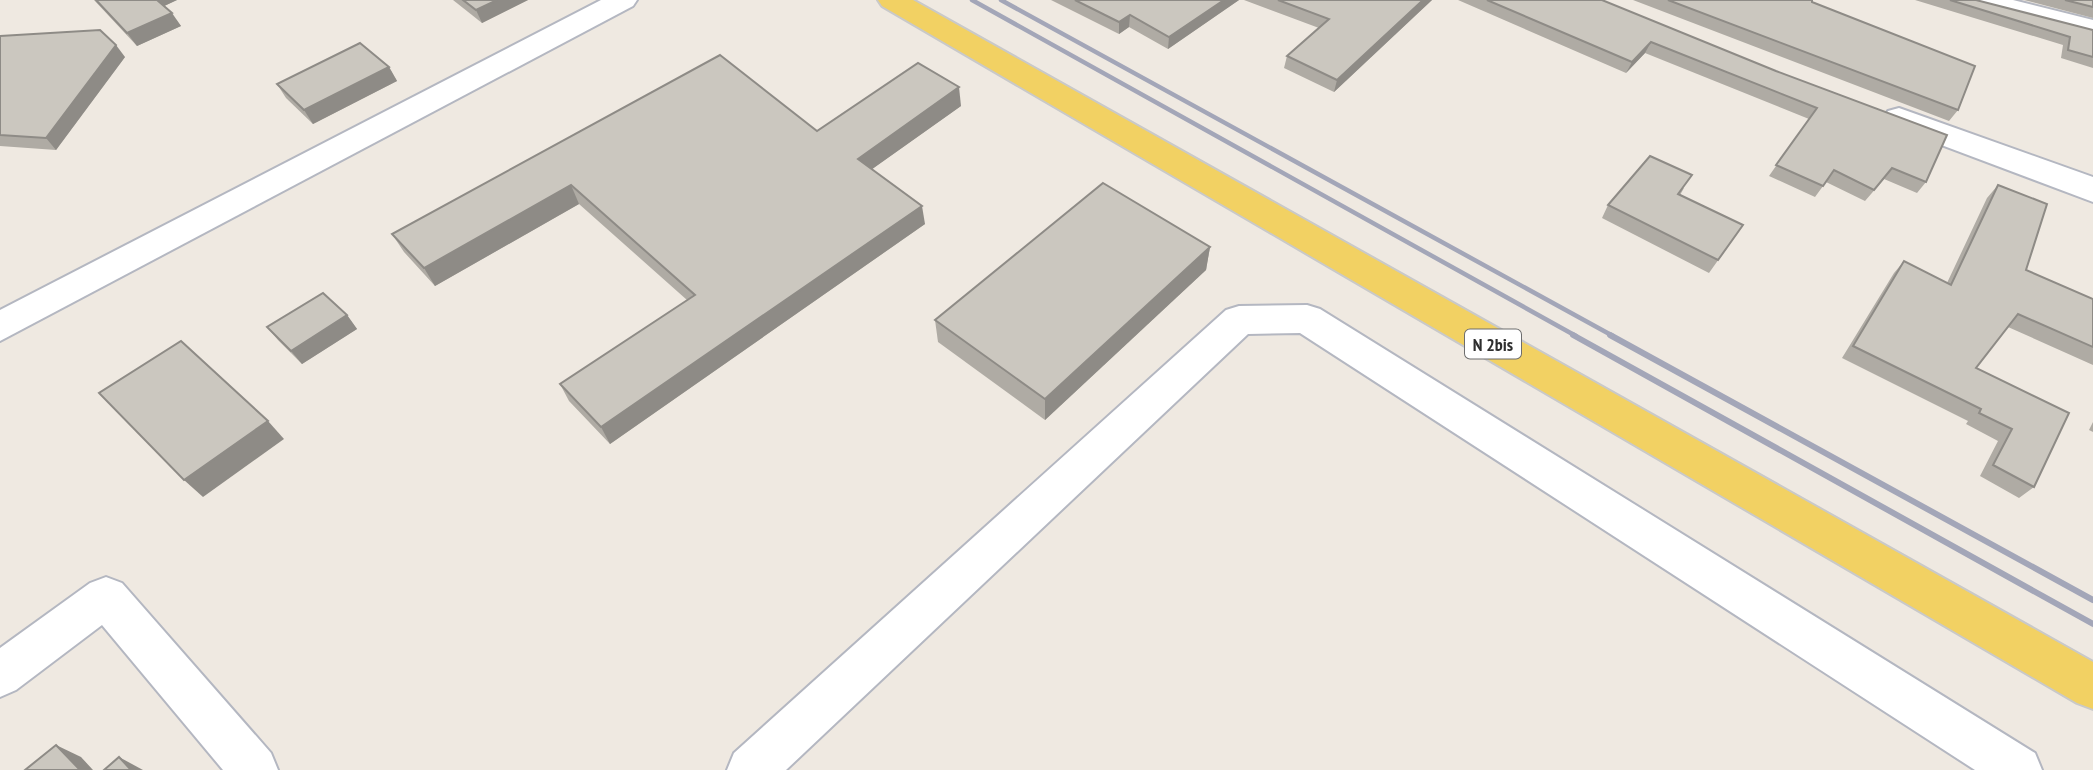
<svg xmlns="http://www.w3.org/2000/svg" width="2093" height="770" font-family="'PT Sans Narrow',sans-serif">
	<rect width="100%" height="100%" fill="#efe9e1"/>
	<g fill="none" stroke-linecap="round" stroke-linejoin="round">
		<defs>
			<g id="minor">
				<path d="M601 0H637L633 6 0 341V310Z"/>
				<path d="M1965 0H2013L2093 20V38L1969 6Z"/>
				<path d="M1899 108 2093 177V202L1888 125 1883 118 1888 111Z"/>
				<path d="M1307 305 1320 309 2035 753 2042 770H1975L1300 333 1248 334 786 770H727L734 753 1226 310 1239 306Z"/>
				<path d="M106 577 122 583 271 753 278 770H223L102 625 16 690 0 697V648L90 583Z"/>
			</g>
			<path id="major" d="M878 0H913L2093 662V709L2077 703 882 6Z"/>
		</defs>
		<use href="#minor" stroke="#b4b7c1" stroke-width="4"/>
		<use href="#major" stroke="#c9c9c9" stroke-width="4"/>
		<use href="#minor" fill="#fff" fill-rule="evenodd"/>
		<use href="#major" fill="#f2d163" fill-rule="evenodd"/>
		<g stroke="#a3a6b8" stroke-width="4.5">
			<path d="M972 0 1576 336"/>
			<path d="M1001 0 1613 336"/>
		</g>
		<g stroke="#a3a6b8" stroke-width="6">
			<path d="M1573 335 2093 624"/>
			<path d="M1610 335 2093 600"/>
		</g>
	</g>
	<g fill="#afaba4">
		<path d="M94 0H177L164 6 181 26 137 46Z"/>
		<path d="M453 0H528L482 23Z"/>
		<path d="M1051 0H1239L1168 49 1129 27 1119 34Z"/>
		<path d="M1244 0H1432L1334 92 1284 68 1287 56 1319 28Z"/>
		<path d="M1458 0H1602L1776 71 1926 182 1917 193 1884 179 1865 201 1826 182 1815 197 1769 176 1809 119 1645 53 1626 73Z"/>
		<path d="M1633 0H1812V2L1958 110 1949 121Z"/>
		<path d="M1915 0H1976L2093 30V68L2061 58 2063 45Z"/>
		<path d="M2024 0H2093V18Z"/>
		<path d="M0 36 125 57 56 150 0 146Z"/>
		<path d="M720 55 817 131 961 106 872 169 925 224 610 444 569 401 560 384 687 300 579 204 435 286 404 252 392 234Z"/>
		<path d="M389 67 397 81 313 124 286 98 277 84Z"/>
		<path d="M1998 185 2026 270 2093 299V365L2008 327 1976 368 2069 413 2034 487 2019 498 1980 476 1998 441 1966 424 1968 421 1842 358 1894 273 1904 261 1947 283 1987 198Z"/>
		<path d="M1684 188 1680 195 1743 225 1709 273 1602 218 1608 205Z"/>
		<path d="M1210 247 1206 270 1045 420 938 342 935 320Z"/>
		<path d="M347 315 357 329 302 364 278 340 267 327Z"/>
		<path d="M2093 422V432L2089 430Z"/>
	</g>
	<g fill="#8e8b86">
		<path d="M154 0H177L160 8Z"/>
		<path d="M497 0H528L482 23 476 10Z"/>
		<path d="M1224 0H1239L1168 49 1169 37Z"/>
		<path d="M1423 0H1432L1334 92 1337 80Z"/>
		<path d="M172 13 181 26 137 46 127 33Z"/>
		<path d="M1130 15 1129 27 1119 34V22Z"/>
		<path d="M1651 42 1645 53 1626 73 1632 62Z"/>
		<path d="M116 45 125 57 56 150 46 138Z"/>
		<path d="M389 67 397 81 313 124 304 110Z"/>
		<path d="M959 87 961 106 861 177 858 159Z"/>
		<path d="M571 185 579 204 435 286 424 268Z"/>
		<path d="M922 206 925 224 610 444 601 427Z"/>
		<path d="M1210 247 1206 270 1045 420V399Z"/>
		<path d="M347 315 357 329 302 364 291 351Z"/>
		<path d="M268 421 284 439 203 497 184 480Z"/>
		<path d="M56 745 81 757 93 770H80Z"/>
		<path d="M119 757 143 770H131Z"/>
	</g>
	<g fill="#cbc7bf" stroke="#8e8b86" stroke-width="2">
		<path d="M96 0H157L172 13 127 33Z"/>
		<path d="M463 0H497L476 10Z"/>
		<path d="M1075 0H1224L1169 37 1130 15 1119 22Z"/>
		<path d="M1278 0H1423L1337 80 1287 56 1329 19Z"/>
		<path d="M1487 0H1602L1776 71 1947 135 1926 182 1892 168 1874 190 1834 170 1823 186 1776 165 1817 108 1651 42 1632 62Z"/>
		<path d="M1668 0H1812V2L1975 66 1958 110Z"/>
		<path d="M1950 0H1976L2093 30V57L2068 50 2070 37Z"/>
		<path d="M2065 0H2093V7Z"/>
		<path d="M100 30 116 45 46 138 0 135V36Z"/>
		<path d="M360 43 389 67 304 110 277 84Z"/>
		<path d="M720 55 817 131 918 63 959 87 858 159 922 206 601 427 560 384 695 295 571 185 424 268 392 234Z"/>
		<path d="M1650 156 1692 175 1678 194 1743 225 1718 260 1608 205Z"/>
		<path d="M1103 183 1210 247 1045 399 935 320Z"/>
		<path d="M1998 185 2047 204 2026 270 2093 299V347L2018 314 1976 368 2069 413 2034 487 1993 465 2012 429 1979 413 1981 409 1853 346 1904 261 1951 285Z"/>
		<path d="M323 293 347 315 291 351 267 327Z"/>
		<path d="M181 341 268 421 184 480 99 393Z"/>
		<path d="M56 745 80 770H25Z"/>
		<path d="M119 757 131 770H104Z"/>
	</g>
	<g text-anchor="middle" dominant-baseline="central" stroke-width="5" stroke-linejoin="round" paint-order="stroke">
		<rect fill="#fff" stroke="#6d6d6d" stroke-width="2" x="1465" y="329.5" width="56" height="29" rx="5"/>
		<g font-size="18" font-weight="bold" fill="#2e2e2e">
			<text x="1493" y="344">N 2bis</text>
		</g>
	</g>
</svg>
